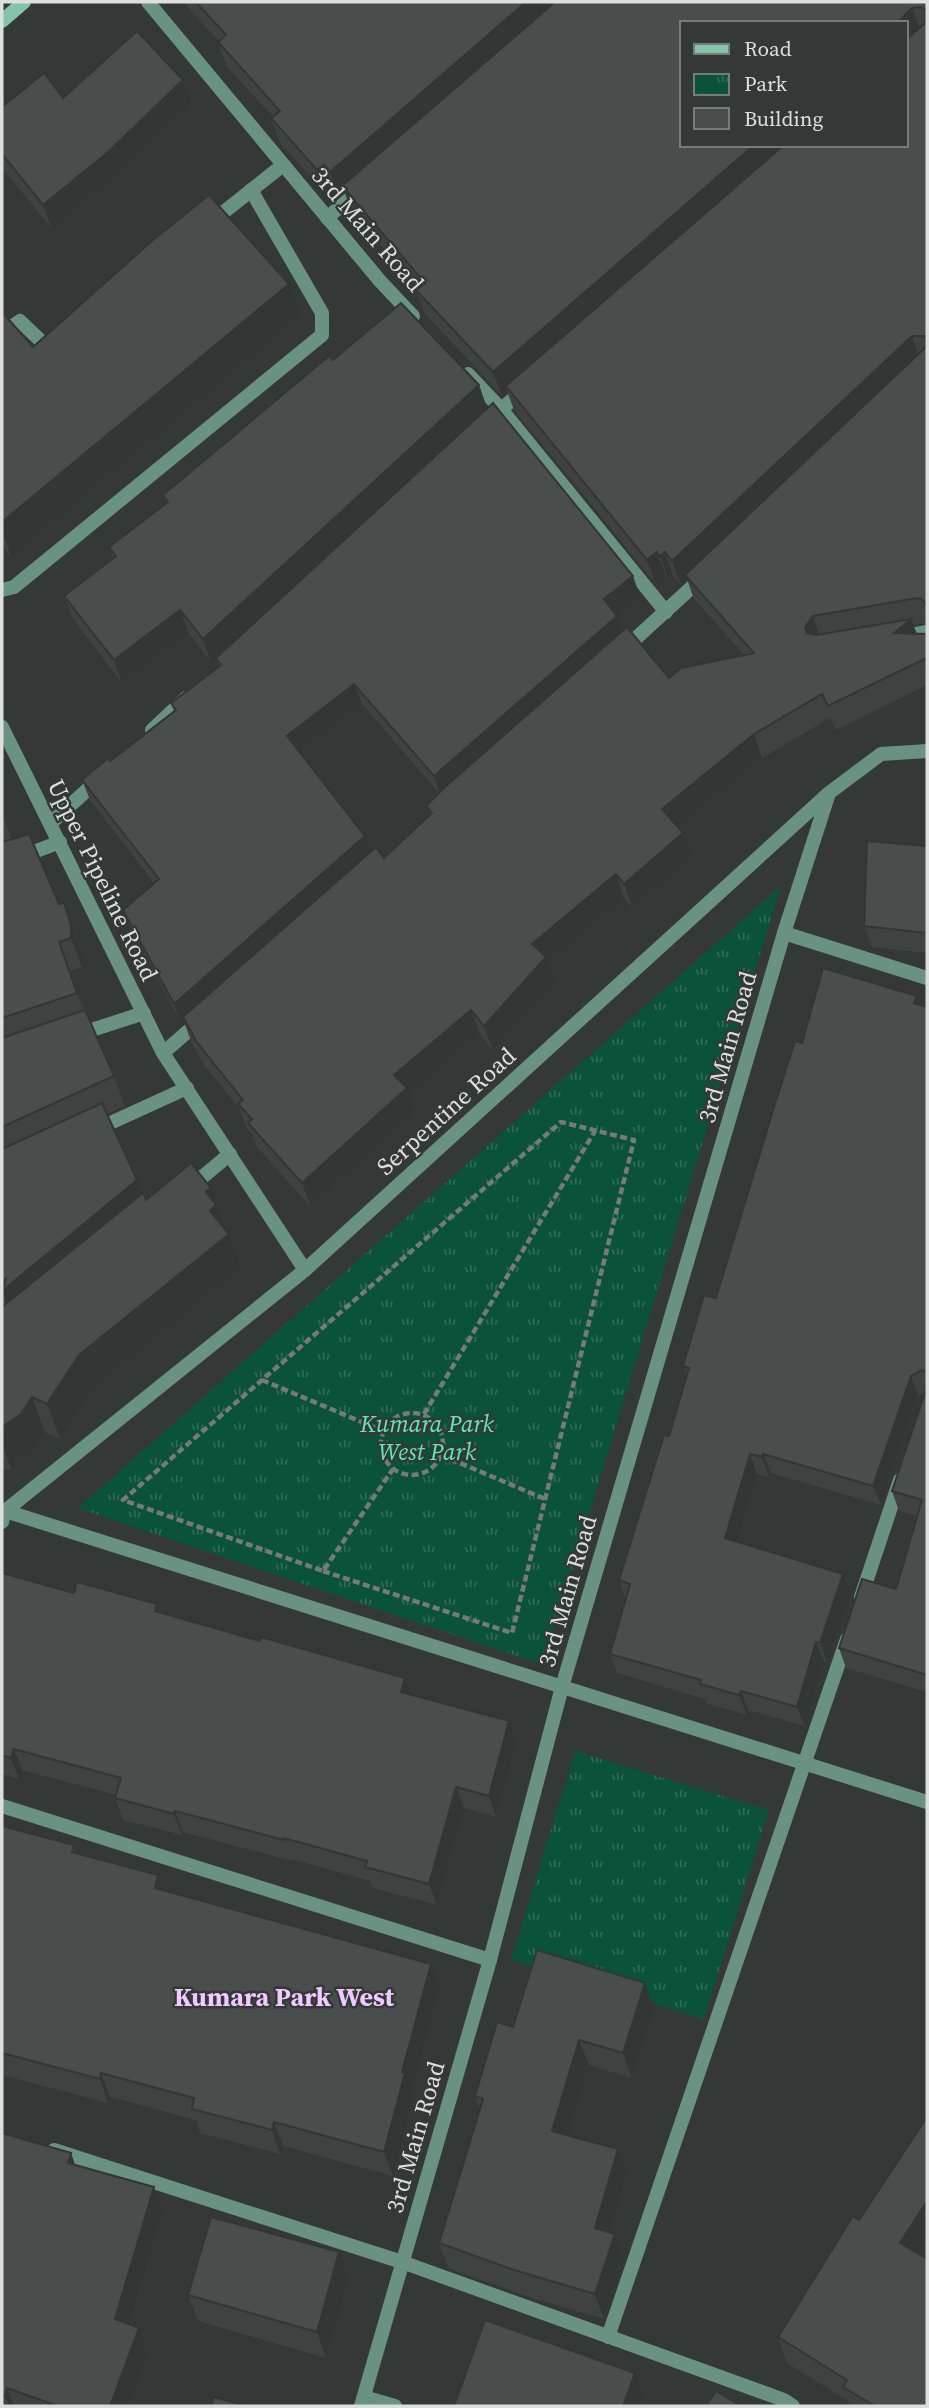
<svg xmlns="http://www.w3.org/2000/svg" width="929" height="2408" font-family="'Source Serif 4',serif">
	<defs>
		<pattern id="park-tufts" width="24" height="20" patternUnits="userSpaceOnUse" patternTransform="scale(1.75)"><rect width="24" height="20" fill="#0b523b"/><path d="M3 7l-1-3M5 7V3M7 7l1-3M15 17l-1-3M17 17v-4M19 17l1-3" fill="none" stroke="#2e6a57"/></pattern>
	</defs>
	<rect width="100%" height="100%" fill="#343836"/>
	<g fill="url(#park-tufts)">
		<path d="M781 886 543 1665 78 1508Z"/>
		<path d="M575 1751 769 1810 704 2019 511 1960Z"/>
	</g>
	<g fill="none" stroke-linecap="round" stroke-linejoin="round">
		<g stroke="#767a78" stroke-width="4.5" stroke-dasharray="7 3.5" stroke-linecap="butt">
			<path d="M262 1380 383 1431"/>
			<circle cx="412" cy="1444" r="31"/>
			<path d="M424 1414 595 1131"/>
			<path d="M441 1455 545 1499"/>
			<path d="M323 1571 512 1633 634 1140 561 1122 123 1500 323 1571 393 1469"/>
		</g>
		<g stroke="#699280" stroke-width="14">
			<path d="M188 1189 230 1154"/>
			<path d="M364 2397 395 2406"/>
		</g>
		<g stroke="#699280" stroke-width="14">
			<path d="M148 2 380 281 413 316"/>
			<path d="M327 218 362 188"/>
			<path d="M210 223 283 165"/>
			<path d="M2 333 20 321 42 342 58 345"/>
			<path d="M468 374 501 409 666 612"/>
			<path d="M485 424 524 389"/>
			<path d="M2 590 14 587 322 335V313L251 190"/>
			<path d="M900 637 927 632"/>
			<path d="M622 651 703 577"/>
			<path d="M2 727 163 1053 305 1270"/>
			<path d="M152 730 186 698"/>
			<path d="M51 823 99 779"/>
			<path d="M2 864 60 842"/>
			<path d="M784 933 927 978"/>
			<path d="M76 1035 144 1013"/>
			<path d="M163 1053 202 1019"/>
			<path d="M95 1130 187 1088"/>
			<path d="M2 1510 927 1802"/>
			<path d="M2 1522 5 1511 305 1270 829 793 881 754 927 751"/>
			<path d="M861 1597 900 1480"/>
			<path d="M2 1806 490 1960"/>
			<path d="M54 2150 402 2262 784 2400 793 2406"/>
			<path d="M608 2337 847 1639"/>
			<path d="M361 2406 490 1960 562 1687 784 933 829 793"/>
		</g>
		<path stroke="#83c5a9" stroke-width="14" d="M2 21 24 2"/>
	</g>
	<g fill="#3f4240" fill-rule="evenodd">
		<path d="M183 2H927V623L913 625 917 634H927V685L836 730 830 718 762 758 678 827 683 833 692 857 633 908 624 898 548 962 555 981 493 1050 480 1034 409 1094 415 1112 311 1207 257 1147 253 1135 247 1128 239 1108 204 1065 191 1041 184 1022 182 1024 131 930 123 910 154 883 90 800 82 780 110 761 174 711 171 703 219 667 216 658 211 663 189 633 122 683 73 619 64 596 113 558 109 547 166 503 163 495 333 360 479 385 487 408 640 596 616 615 622 631 669 678 744 655 694 599 687 579 681 585 673 576 669 580 666 576 656 584 514 410 507 391 502 396 425 314 416 290 418 289 351 210 344 191 338 196 332 189 326 194 280 143 271 118 273 117 226 66 218 42 219 41ZM906 23V145H682ZM362 704 439 793 426 806 430 815 384 858 371 852 365 836 300 752Z"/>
		<path d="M183 80 192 104 116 176 52 229 2 168V107Z"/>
		<path d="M2 312 33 347 301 316 11 557 2 545Z"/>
		<path d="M2 811 11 839 59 904 75 932 82 954V967L69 971 84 1011 114 1076 125 1106 107 1114 141 1194 146 1200 211 1188 225 1230 241 1269 92 1390 60 1439 45 1432 33 1449 14 1462 11 1469 2 1470Z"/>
		<path d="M927 846V953L872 947 864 926Z"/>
		<path d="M920 1005 927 1007V1692L846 1668 839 1648 896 1589 918 1516 899 1511 892 1491 926 1392 918 1396 881 1505 771 1473 769 1477 757 1474 737 1541 843 1574 851 1594 827 1662 824 1661 805 1726 748 1710 747 1715 707 1704 705 1699 617 1673 610 1654 625 1598 619 1580 669 1436 687 1377 683 1366 716 1298 802 1043Z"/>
		<path d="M2 1573 74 1593 160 1613 260 1641 405 1678 411 1694 509 1721 517 1742 496 1817 464 1808 437 1905 373 1888 370 1881 292 1859V1861L183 1832 182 1835 123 1820 115 1798 116 1795 22 1770 19 1779 2 1774Z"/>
		<path d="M2 1826 74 1845 76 1853 158 1875 164 1890 431 1964 440 1988 412 2090 414 2097 393 2176 283 2146 280 2154 200 2133 196 2120 110 2097 108 2103 2 2075Z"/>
		<path d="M654 2008 632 2078 589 2065 568 2135 618 2149 627 2174 610 2233 624 2259 604 2319 523 2295 448 2268 439 2243 480 2110 475 2096 513 2027Z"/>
		<path d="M2 2133 71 2153 75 2165 163 2213 131 2325 139 2328 148 2354 130 2406H2Z"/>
		<path d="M859 2220 919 2254 927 2406H850L848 2401 787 2363 778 2337Z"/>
		<path d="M349 2279 326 2358 198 2321 188 2295Z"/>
	</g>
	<g fill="#333634">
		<path d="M526 2H563L342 186 344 191 338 196 330 172Z"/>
		<path d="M912 8 921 32 906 47V23H897Z"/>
		<path d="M183 80 192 104 116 176 52 229 43 205Z"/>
		<path d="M754 145H791L506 386 507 391 502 396 493 372Z"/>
		<path d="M324 165 332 189 326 194 317 170Z"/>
		<path d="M289 284 301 316 11 557 2 530V522Z"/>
		<path d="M912 336 920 360 685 575 687 579 681 585 672 561Z"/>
		<path d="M479 385 487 409 211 663 203 639Z"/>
		<path d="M657 552 666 576 656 584 647 560Z"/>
		<path d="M665 552 673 576 669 580 660 556Z"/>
		<path d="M633 576 640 596 611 620 604 599Z"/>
		<path d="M180 610 189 633 122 683 114 660Z"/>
		<path d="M617 616 624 636 441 796 434 776Z"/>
		<path d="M813 616 821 641 813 651 805 627Z"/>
		<path d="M911 619 920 643 894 633Z"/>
		<path d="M354 684 362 704 295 756 287 736Z"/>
		<path d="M754 734 762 758 671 833 662 809Z"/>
		<path d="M683 833 692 857 633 908 624 884Z"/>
		<path d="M365 836 373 856 183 1017 184 1022 182 1024 174 1004Z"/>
		<path d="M616 874 624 898 548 962 555 981 493 1050 484 1026 532 944Z"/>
		<path d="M64 903 82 954V967L71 938Z"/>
		<path d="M917 996 924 1015 914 1003Z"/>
		<path d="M471 1010 480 1034 409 1094 415 1112 311 1207 302 1183 394 1075Z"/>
		<path d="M137 1180 147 1210 13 1321 2 1291Z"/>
		<path d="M211 1188 227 1235 229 1234 241 1269 92 1390 60 1439 47 1404 79 1355 210 1211 206 1192Z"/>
		<path d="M911 1376 918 1396 881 1505 873 1486Z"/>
		<path d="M32 1397 45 1432 33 1449 14 1462 11 1469 2 1443V1427Z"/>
		<path d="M750 1454 757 1474 732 1558 725 1538Z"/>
		<path d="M763 1454 771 1473 769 1477 762 1457Z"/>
		<path d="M843 1574 851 1594 827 1662 820 1643Z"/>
		<path d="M816 1642 824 1661 805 1726 797 1707Z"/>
		<path d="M405 1678 413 1699 401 1692Z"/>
		<path d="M741 1691 748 1710 747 1715 739 1695Z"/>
		<path d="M509 1721 517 1742 496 1817 489 1796Z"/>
		<path d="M14 1749 22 1770 19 1779 11 1758Z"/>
		<path d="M456 1787 464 1808 437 1905 429 1884Z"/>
		<path d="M175 1811 183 1832 182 1835 174 1814Z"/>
		<path d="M158 1875 167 1899 155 1888Z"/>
		<path d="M431 1964 440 1988 412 2090 414 2097 393 2176 384 2152 402 2072Z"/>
		<path d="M645 1983 654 2008 632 2078 623 2053Z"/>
		<path d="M579 2040 589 2065 562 2156 552 2131Z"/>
		<path d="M101 2073 110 2097 108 2103 100 2079Z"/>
		<path d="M274 2122 283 2146 280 2154 272 2130Z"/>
		<path d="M618 2149 627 2174 604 2253 595 2228Z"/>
		<path d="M71 2153 80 2180 68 2163Z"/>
		<path d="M154 2187 163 2213 124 2346 115 2319Z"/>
		<path d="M927 2201V2241L910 2268 900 2243Z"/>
		<path d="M615 2234 624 2259 604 2319 595 2294Z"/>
		<path d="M339 2252 349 2279 326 2358 317 2332Z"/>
		<path d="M139 2328 148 2354 130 2406H110Z"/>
		<path d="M635 2373 644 2399 642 2406H623Z"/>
		<path d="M7 2388 14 2406H9L5 2396Z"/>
	</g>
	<g fill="#494d4b" stroke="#333634" stroke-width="2">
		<path d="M196 2H526L330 172 324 165 317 170 271 118 280 111 218 42 226 35Z"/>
		<path d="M555 2H927V606L922 599 917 598 813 616 805 627 807 633 816 635 911 619 894 633 927 634V681L926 658 828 706 822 694 754 734 662 809 683 833 624 884 616 874 532 944 546 957 484 1026 471 1010 394 1075 407 1088 302 1183 248 1123 252 1119 238 1104 243 1100 196 1041 183 1017 376 847 384 858 432 813 426 806 445 787 627 627 669 678 681 668 754 653 685 575 927 346 925 336H912L672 561 665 552 660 556 657 552 647 560 506 386 784 145H906V40L925 23 926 10 921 7 912 8 897 23H682V145H754L493 372 416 290 425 283 342 186Z"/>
		<path d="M137 31 183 80 108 152 43 205 2 154V107L44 73 63 98Z"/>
		<path d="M209 195 289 284 2 522V312L33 347 153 240Z"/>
		<path d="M401 303 479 385 203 639 180 610 114 660 64 596 116 556 109 547 168 502 163 495 329 356 333 360Z"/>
		<path d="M493 403 633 576 604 599 617 616 434 776 354 684 287 736 365 836 174 1004 123 910 159 879 82 780 108 758 110 761 176 710 171 703 221 665 216 658Z"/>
		<path d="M29 834 59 904 64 903 71 925V938L59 942 77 993 2 1018V842Z"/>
		<path d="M867 841 927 846V933L864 926Z"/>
		<path d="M823 968 917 996 914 1003 927 1007V1373L922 1370 911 1376 873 1486 763 1454 762 1457 750 1454 725 1538 843 1574 820 1643 816 1642 797 1707 741 1691 739 1695 700 1684 701 1680 610 1654 630 1584 619 1580 664 1435 669 1436 689 1368 683 1366 704 1295 716 1298 775 1104 795 1041 802 1043Z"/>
		<path d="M85 1010 114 1076 2 1127V1038Z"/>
		<path d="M102 1103 137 1180 2 1291 6 1279 2 1281V1149Z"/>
		<path d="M191 1163 211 1188 206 1192 216 1205 210 1211 229 1234 79 1355 47 1404 32 1397 21 1414 2 1427V1307L143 1193 146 1200Z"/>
		<path d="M927 1387V1675L839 1648 862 1579 896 1589 922 1500 892 1491Z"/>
		<path d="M2 1573 74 1593 77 1582 157 1604 155 1611 260 1641 261 1637 405 1678 401 1692 509 1721 489 1796 456 1787 429 1884 365 1867 367 1861 284 1838V1840L175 1811 174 1814 115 1798 121 1778 14 1749 11 1758 2 1755Z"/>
		<path d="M2 1826 74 1845 72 1852 158 1875 155 1888 431 1964 402 2072 405 2073 384 2152 274 2122 272 2130 192 2109 194 2098 101 2073 100 2079 2 2053Z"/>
		<path d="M537 1950 645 1983 623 2053 579 2040 552 2131 618 2149 595 2228 615 2234 595 2294 514 2270 439 2243 483 2099 475 2096 497 2022 513 2027Z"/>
		<path d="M927 2117V2201L900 2243 927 2259V2406H875L843 2387 847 2380 778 2337 853 2216 859 2220Z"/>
		<path d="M2 2133 71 2153 68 2163 154 2187 115 2319 139 2328 110 2406H58L7 2388 5 2396 2 2395Z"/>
		<path d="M211 2217 339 2252 317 2332 188 2295Z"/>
		<path d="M485 2320 635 2373 623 2406H454Z"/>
		<path d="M716 2391 741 2406H706Z"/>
		<path d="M214 2397 246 2406H211Z"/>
	</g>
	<g text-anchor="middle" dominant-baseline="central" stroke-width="5" stroke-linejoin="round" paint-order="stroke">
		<g font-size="24" fill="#dcdfdd" stroke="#343836">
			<text transform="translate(368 229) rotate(49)">3rd Main Road</text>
			<text transform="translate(103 880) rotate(64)">Upper Pipeline Road</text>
			<text transform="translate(727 1047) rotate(-74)">3rd Main Road</text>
			<text transform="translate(446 1111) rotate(-42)">Serpentine Road</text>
			<text transform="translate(567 1591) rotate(-74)">3rd Main Road</text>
			<text transform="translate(415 2137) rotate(-74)">3rd Main Road</text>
		</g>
		<g font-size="24" font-style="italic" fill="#5aebb7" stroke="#343836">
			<text x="427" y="1423">Kumara Park<tspan x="427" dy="28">West Park</tspan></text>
		</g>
		<g font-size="26" font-weight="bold" fill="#efcbff" stroke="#343836">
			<text x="284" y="1997">Kumara Park West</text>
		</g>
	</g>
	<rect width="929" height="2408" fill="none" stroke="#dcdfdd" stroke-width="7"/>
	<rect x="680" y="21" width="228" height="126" fill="#343836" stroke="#777b79" stroke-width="2"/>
	<rect x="694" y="44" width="35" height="10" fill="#83c5a9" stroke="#777b79" stroke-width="2"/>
	<text x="744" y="56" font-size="21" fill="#dcdfdd">Road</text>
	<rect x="694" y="74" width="35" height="21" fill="url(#park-tufts)" stroke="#777b79" stroke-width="2"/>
	<text x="744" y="91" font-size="21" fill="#dcdfdd">Park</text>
	<rect x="694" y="108" width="35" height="21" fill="#494d4b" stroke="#777b79" stroke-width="2"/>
	<text x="744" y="126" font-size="21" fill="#dcdfdd">Building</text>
</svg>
